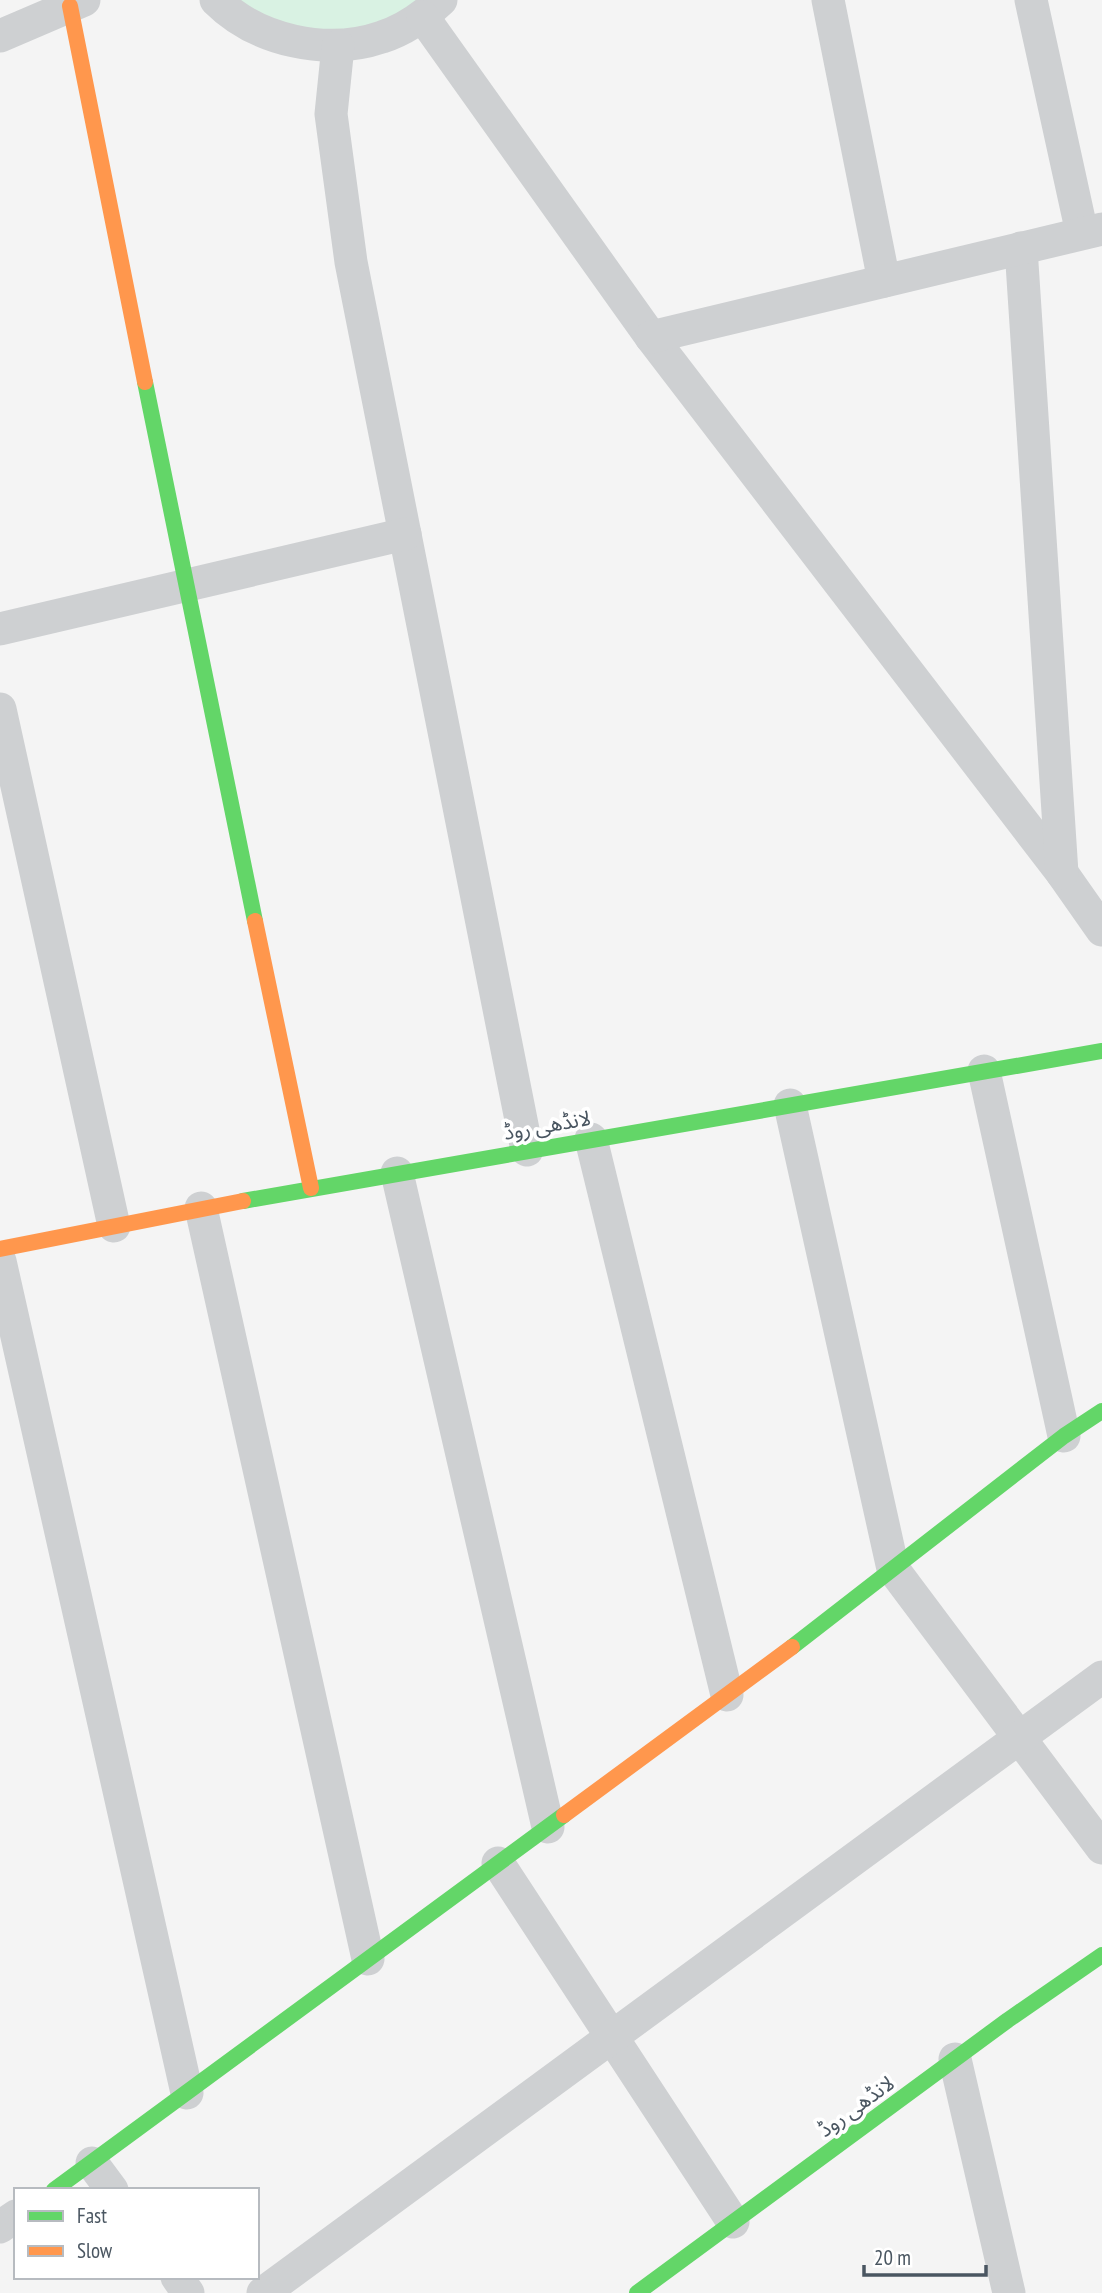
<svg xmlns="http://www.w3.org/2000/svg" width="1102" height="2293" font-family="'PT Sans Narrow','Noto Sans Arabic',sans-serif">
	<rect width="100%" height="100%" fill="#f4f4f4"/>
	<path fill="#d9f2e3" d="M211 0H446L295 48Z"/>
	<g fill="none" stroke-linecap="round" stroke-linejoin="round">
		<g stroke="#ced0d2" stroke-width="33">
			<path d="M216 0C257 41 327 56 382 37 404 30 424 16 441 0"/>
			<path d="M828 0 884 281"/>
			<path d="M1031 0 1082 233"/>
			<path d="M423 17 651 337 1062 873 1102 930"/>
			<path d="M0 36 84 0"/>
			<path d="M338 46 331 114 351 262 527 1150"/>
			<path d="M1021 248 1062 873"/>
			<path d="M651 337 1102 229"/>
			<path d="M0 629 405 534"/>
			<path d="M0 709 114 1226"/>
			<path d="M984 1071 1064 1436"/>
			<path d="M790 1105 893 1569 1102 1848"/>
			<path d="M591 1139 727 1695"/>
			<path d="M397 1173 548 1827"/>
			<path d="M201 1208 368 1959"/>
			<path d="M0 1261 187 2093"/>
			<path d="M498 1863 733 2222"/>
			<path d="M955 2059 1009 2293"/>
			<path d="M92 2163 112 2190"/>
			<path d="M0 2227 16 2216"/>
			<path d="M177 2277 188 2293"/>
			<path d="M263 2293 1102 1677"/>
		</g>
		<g stroke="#63d668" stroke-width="16">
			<path d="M145 382 255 921"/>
			<path d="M243 1201 1102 1051"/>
			<path d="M792 1647 1064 1436 1102 1411"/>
			<path d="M54 2190 564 1815"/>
			<path d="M637 2293 1008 2020 1102 1955"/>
		</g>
		<g stroke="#ff974d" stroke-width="16">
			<path d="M70 6 145 382"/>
			<path d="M255 921 311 1188"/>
			<path d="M0 1249 243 1201"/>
			<path d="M564 1815 792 1647"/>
		</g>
	</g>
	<g text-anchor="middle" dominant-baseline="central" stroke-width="7" stroke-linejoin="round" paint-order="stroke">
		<g font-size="21" fill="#4a5661" stroke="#fff">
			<text transform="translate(547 1125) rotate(-10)">لانڈھی روڈ</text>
			<text transform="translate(856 2106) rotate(-36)">لانڈھی روڈ</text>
		</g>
	</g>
	<rect x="14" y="2188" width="245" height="91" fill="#ffffff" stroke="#b7bbc0" stroke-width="2"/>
	<rect x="28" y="2211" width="35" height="10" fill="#63d668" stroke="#b7bbc0" stroke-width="2"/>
	<text x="77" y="2223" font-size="21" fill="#4a5661">Fast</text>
	<rect x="28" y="2246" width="35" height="10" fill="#ff974d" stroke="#b7bbc0" stroke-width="2"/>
	<text x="77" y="2258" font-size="21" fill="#4a5661">Slow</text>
	<path d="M864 2265v10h122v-10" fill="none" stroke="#4a5661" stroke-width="3.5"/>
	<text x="874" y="2265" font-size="21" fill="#4a5661" stroke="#ffffff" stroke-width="5" paint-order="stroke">20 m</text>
</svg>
